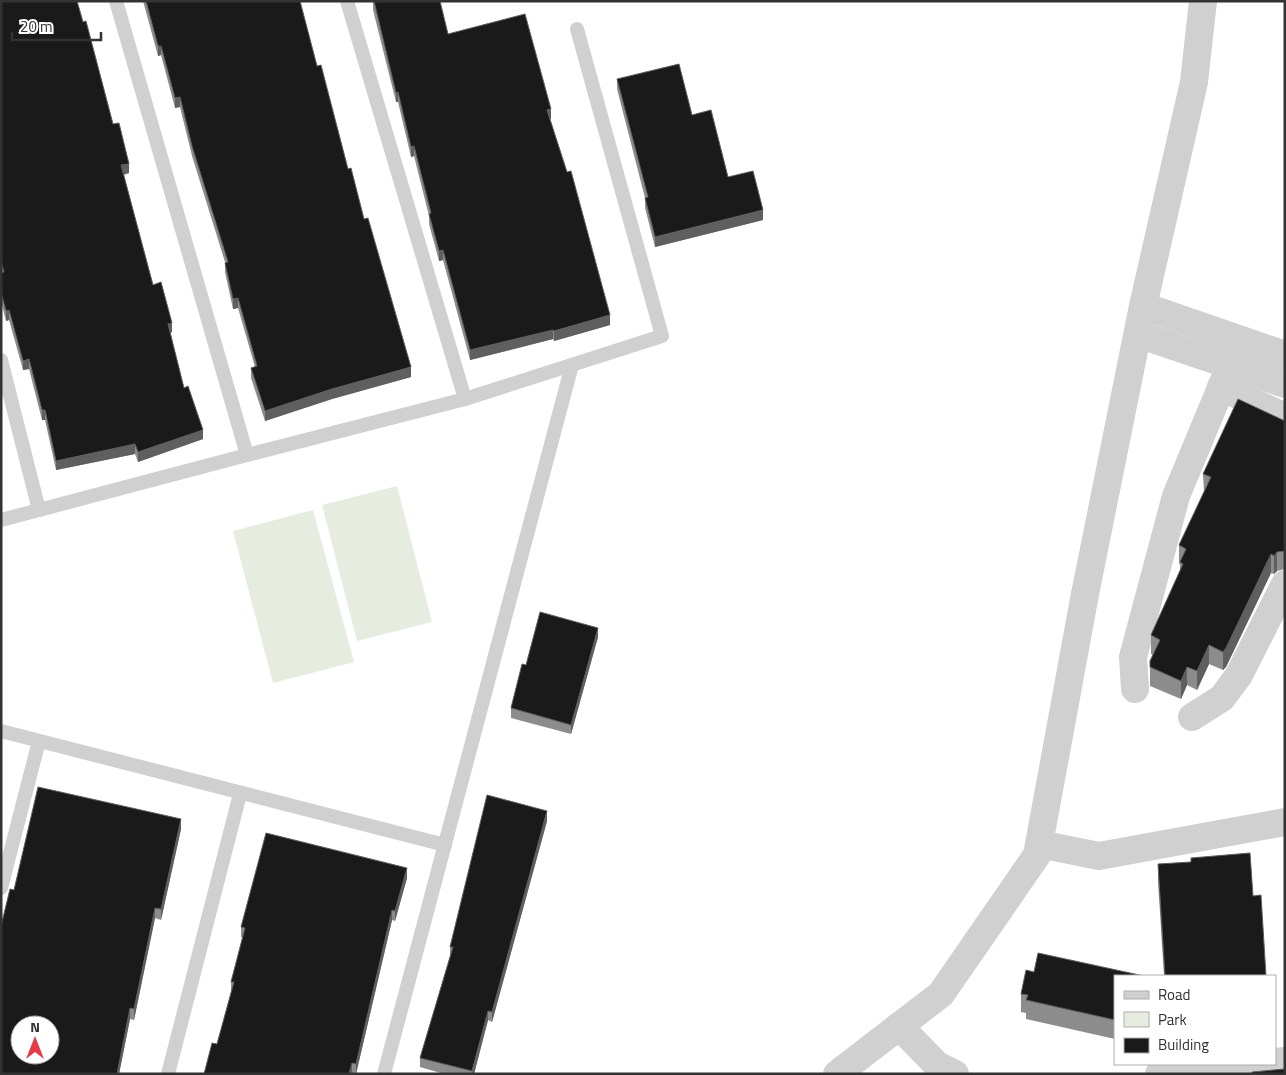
<svg xmlns="http://www.w3.org/2000/svg" width="1286" height="1075" font-family="'Titillium Web',sans-serif">
	<rect width="100%" height="100%" fill="#fff"/>
	<g fill="#e6ecdf">
		<path d="M397 486 432 622 357 641 322 505Z"/>
		<path d="M313 510 354 662 273 683 233 531Z"/>
	</g>
	<g fill="none" stroke-linecap="round" stroke-linejoin="round">
		<g stroke="#d0d0d0" stroke-width="14">
			<path d="M116 1 247 455 465 399 662 336 577 29"/>
			<path d="M347 1 465 399"/>
			<path d="M1 360 39 510"/>
			<path d="M1 520 247 455"/>
			<path d="M1 731 445 845"/>
			<path d="M1 888 39 741"/>
			<path d="M168 1074 240 794"/>
			<path d="M384 1074 572 365"/>
		</g>
		<g stroke="#d0d0d0" stroke-width="28">
			<path d="M1143 306 1285 355"/>
			<path d="M1138 334 1285 384"/>
			<path d="M1221 387 1285 417"/>
			<path d="M1135 689 1133 657 1176 496 1230 366"/>
			<path d="M1192 717 1222 698 1239 675 1285 584"/>
			<path d="M1039 844 1099 856 1285 822"/>
			<path d="M899 1026 937 1065 955 1074"/>
			<path d="M1275 1062 1285 1061"/>
			<path d="M837 1074 941 994 1037 855 1085 594 1143 306 1194 82 1203 1"/>
			<path d="M1159 1074 1255 1064"/>
		</g>
	</g>
	<g fill="#8c8c8c">
		<path d="M1 1 113 124 129 173 124 175 153 285 172 332 170 333 184 388 203 439 138 462 135 454 56 470 45 420H42L29 369 23 370 9 320 6 321 1 301Z"/>
		<path d="M143 1H300L317 66 348 169 364 219 411 377 332 399 265 421 251 378V368L255 367 238 308 233 309 225 272V262L192 156 180 107 175 108 161 55 158 56Z"/>
		<path d="M373 1 448 34 551 119H550L610 325 554 341 553 339 470 360 443 260 439 261 429 224V216L414 156 411 157 398 102H396L373 10Z"/>
		<path d="M617 79 692 115 728 177 763 220 655 247 645 208V198L617 89Z"/>
		<path d="M1285 421V569L1277 571 1274 574 1271 573 1226 667 1223 670 1209 664 1197 690 1187 685 1181 699 1150 686V661L1153 655 1151 654V635L1180 571V564H1179V545L1204 492 1203 474Z"/>
		<path d="M598 637 571 734 511 718V708L526 665Z"/>
		<path d="M547 821 492 1022 488 1020 474 1074H444L420 1067V1058L450 956V947Z"/>
		<path d="M181 829 161 920 155 918 134 1020 130 1019 119 1074H1L14 890Z"/>
		<path d="M1158 864 1253 896 1266 976H1164L1158 882Z"/>
		<path d="M407 878 395 921 392 920 356 1074 217 1044 231 992V982L243 937H241V927Z"/>
		<path d="M1115 976V1039L1026 1019V1013L1021 1012V994Z"/>
	</g>
	<g fill="#5f5f5f">
		<path d="M158 46H161V55L158 56Z"/>
		<path d="M398 92V102H396V93Z"/>
		<path d="M180 97V107L175 108V98Z"/>
		<path d="M551 109V119L547 120V110Z"/>
		<path d="M414 146V156L411 157V147Z"/>
		<path d="M129 164V173L121 175V165Z"/>
		<path d="M763 210V220L655 247V237Z"/>
		<path d="M443 250V260L439 261V251Z"/>
		<path d="M238 298V308L233 309V299Z"/>
		<path d="M9 310V320L6 321V311Z"/>
		<path d="M610 315V325L554 341V331Z"/>
		<path d="M172 323V332L168 334V324Z"/>
		<path d="M553 330V339L470 360V350Z"/>
		<path d="M29 359V369L23 370V361Z"/>
		<path d="M411 367V377L332 399 265 421V411L332 389Z"/>
		<rect x="42" y="410" width="3" height="10"/>
		<path d="M203 430V439L138 462V452Z"/>
		<path d="M135 444V454L56 470V461Z"/>
		<path d="M1277 552V571L1274 574V556Z"/>
		<path d="M1271 554V573L1226 667 1223 670V652Z"/>
		<path d="M598 628V637L571 734V725Z"/>
		<path d="M1209 645V664L1197 690V671Z"/>
		<path d="M1187 667V685L1181 699V681Z"/>
		<path d="M547 811V821L492 1022V1012Z"/>
		<path d="M181 819V829L161 920V909Z"/>
		<path d="M407 868V878L395 921V911Z"/>
		<path d="M155 908V918L134 1020V1009Z"/>
		<path d="M392 910V920L356 1074V1064Z"/>
		<path d="M130 1008V1019L119 1074H117Z"/>
		<path d="M488 1011V1020L474 1074H472Z"/>
		<path d="M352 1063V1074H349Z"/>
	</g>
	<g fill="#1a1a1a" stroke="#5f5f5f" fill-rule="evenodd">
		<path d="M1 1H77L83 22 86 21 113 124 119 123 129 164 121 165 153 285 161 282 172 323 168 324 184 388 188 386 203 430 138 452 135 444 56 461 45 410H42L29 359 23 361 9 310 6 311 1 292V273L4 272 1 261Z"/>
		<path d="M146 1H300L317 66 321 65 348 169 351 168 364 219 368 218 411 367 332 389 265 411 251 368 257 366 238 298 233 299 225 263 228 262 192 146 180 97 175 98 161 46H158Z"/>
		<path d="M374 1H440L448 34 525 14 551 109 547 110 567 172 571 171 610 315 554 331 553 330 470 350 443 250 439 251 429 214 431 213 414 146 411 147 398 92 396 93Z"/>
		<path d="M679 64 692 115 711 110 728 177 753 171 763 210 655 237 645 198 648 197 617 79Z"/>
		<path d="M1238 399 1285 421V551L1277 552 1274 556 1271 554 1226 648 1223 652 1209 645 1197 671 1187 667 1181 681 1150 667V661L1160 640 1151 635 1183 564 1180 562 1186 549 1179 545 1211 477 1203 474Z"/>
		<path d="M540 612 598 628 571 725 511 708 522 664 526 665Z"/>
		<path d="M38 787 181 819 161 909 155 908 134 1009 130 1008 117 1074H1V926L10 889 14 890ZM20 1025H50V1055H20Z"/>
		<path d="M487 795 547 811 492 1012 488 1011 472 1071 420 1058 453 947H450Z"/>
		<path d="M266 833 407 868 395 911 392 910 356 1064 352 1063 349 1074H204L212 1043 217 1044 234 982H231L245 928 241 927Z"/>
		<path d="M1250 853 1253 896 1261 895 1266 976H1165L1158 864 1191 862V858Z"/>
		<path d="M1038 953 1144 976H1115V1020L1026 1000 1028 995 1021 994 1026 970 1034 972Z"/>
		<path d="M1285 1069V1074H1252V1072Z"/>
	</g>
	<rect width="1286" height="1075" fill="none" stroke="#333333" stroke-width="5"/>
	<rect x="1114" y="975" width="162" height="90" fill="#ffffff" stroke="#adadad"/>
	<rect x="1124" y="991" width="25" height="8" fill="#d0d0d0" stroke="#adadad"/>
	<text x="1158" y="1000" font-size="15" fill="#333333">Road</text>
	<rect x="1124" y="1012" width="25" height="15" fill="#e6ecdf" stroke="#adadad"/>
	<text x="1158" y="1025" font-size="15" fill="#333333">Park</text>
	<rect x="1124" y="1038" width="25" height="15" fill="#1a1a1a" stroke="#adadad"/>
	<text x="1158" y="1050" font-size="15" fill="#333333">Building</text>
	<g transform="translate(35 1040)"><circle r="24" fill="#ffffff" stroke="#adadad"/>
	<path d="M0-4L9 19L0 12L-9 19Z" fill="#e63946"/>
	<text y="-8" font-size="14" font-weight="bold" text-anchor="middle" fill="#333333">N</text>
	</g>
	<path d="M12 32v8h89v-8" fill="none" stroke="#333333" stroke-width="2.5"/>
	<text x="20" y="32" font-size="15" fill="#333333" stroke="#ffffff" stroke-width="4" paint-order="stroke">20 m</text>
</svg>
